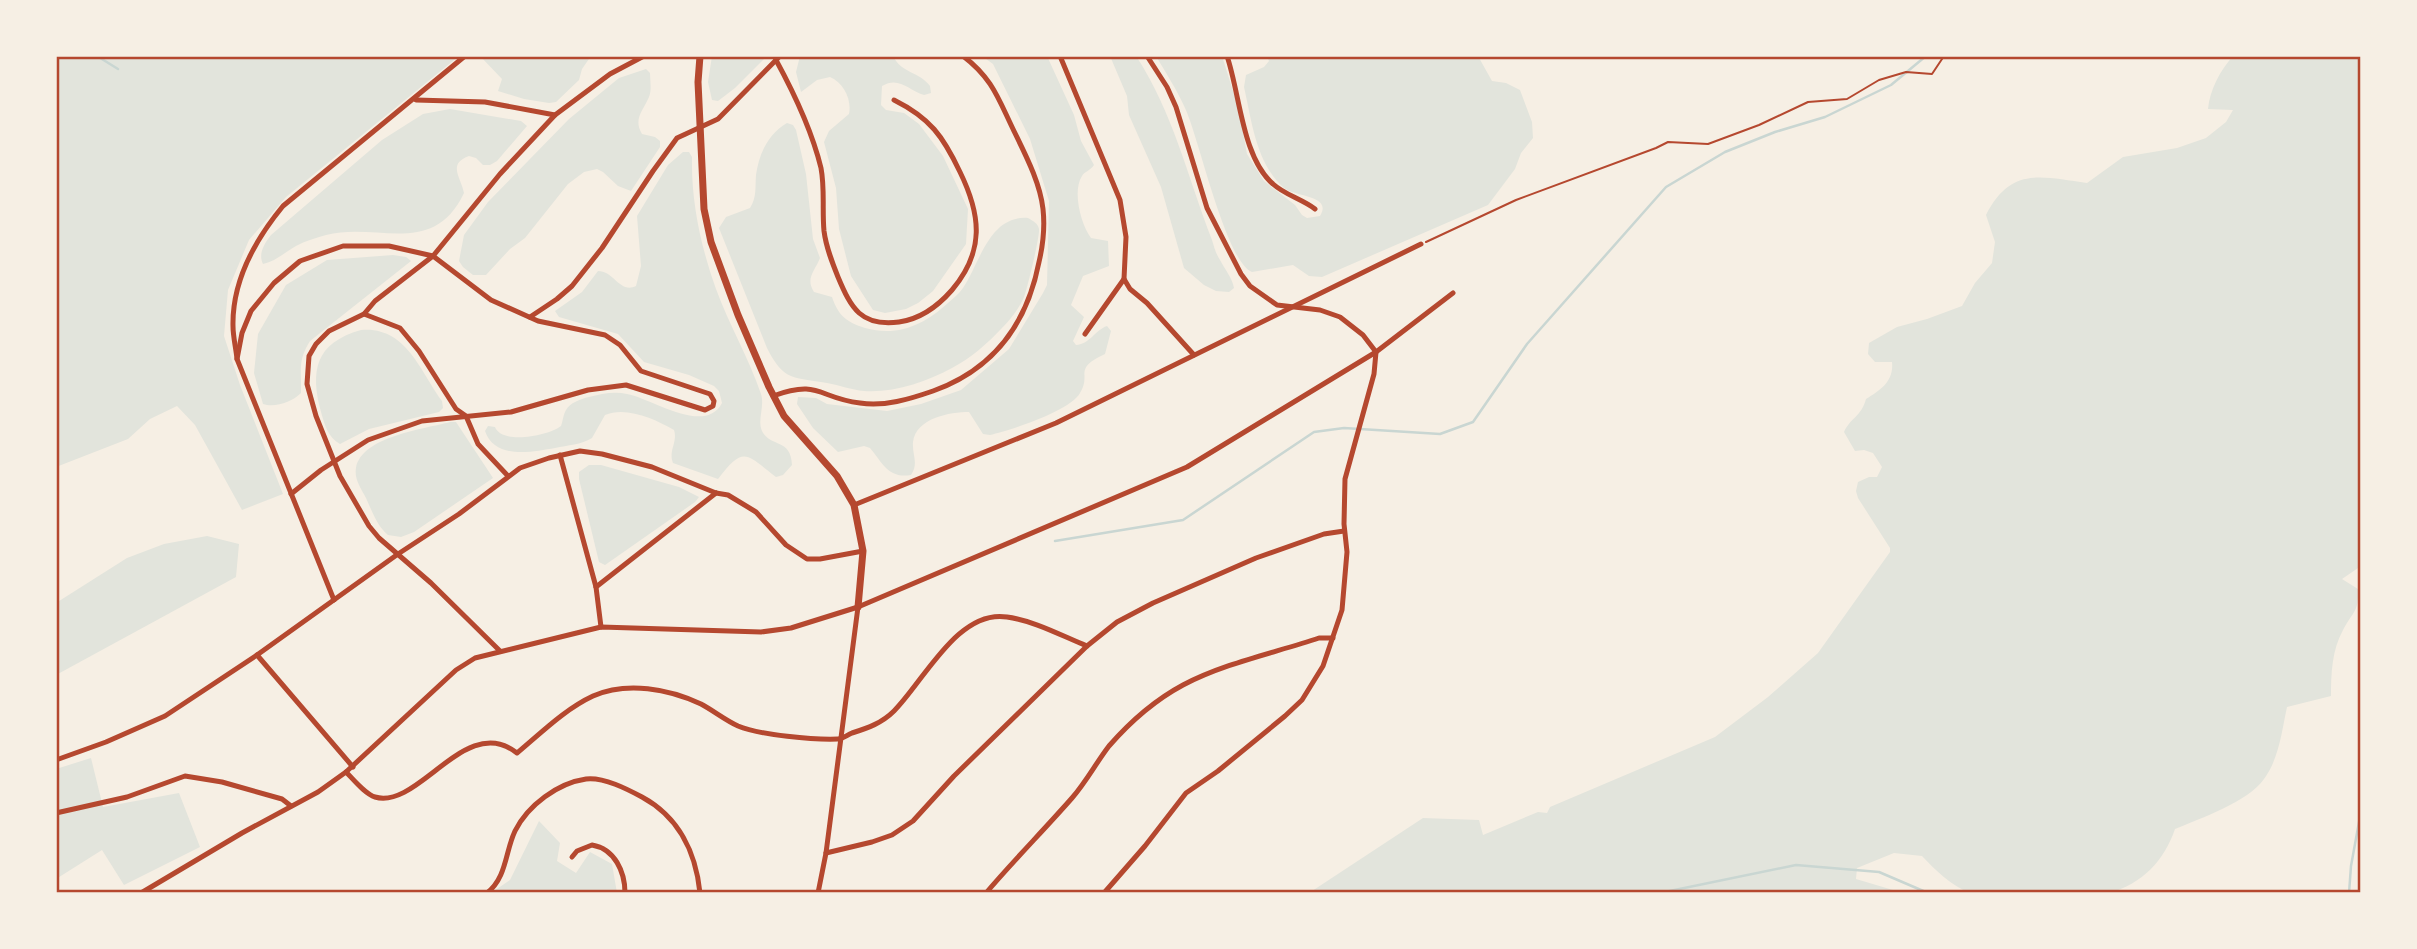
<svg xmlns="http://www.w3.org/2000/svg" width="2417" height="949" font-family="Helvetica,sans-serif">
	<rect width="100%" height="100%" fill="#f6efe4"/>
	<g fill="#e2e4dc">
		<path d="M56 56H459L286 197 249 240 228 290 224 336 240 385 283 494 242 510 195 425 177 406 150 419 128 439 56 467Z"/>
		<path d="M480 56H591L582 69 579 80 556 102 549 103 524 99 498 91 502 79Z"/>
		<path d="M712 56H767L735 88 718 101 712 100 708 82Z"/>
		<path d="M800 56H893C901 73 920 72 930 86L931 93 924 95C908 90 899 76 882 86L881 105 886 110 904 113 919 124 943 156 968 209 966 244 933 291 918 303 906 309 885 313 873 310 851 276 839 229 836 188 824 142 829 131 849 114C852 100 844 83 830 77L817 80 801 92 796 72Z"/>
		<path d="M982 56H1047L1074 115 1081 141 1094 165C1090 171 1085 171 1082 176 1072 191 1081 225 1091 238L1108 241 1109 266 1083 276 1071 305 1084 317 1073 341 1076 345C1090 344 1095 330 1107 326L1111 331 1105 354C1072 369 1092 374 1080 393 1070 411 1011 430 990 435L983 434 969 412C950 412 916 418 913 442 912 455 919 463 911 475 888 479 882 462 870 448L864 446 838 452 813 428 797 404 798 397 816 398 827 404 887 411 921 404 961 390 1009 349 1043 293 1047 285 1049 201 1030 139 993 64Z"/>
		<path d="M1110 56H1136C1173 112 1188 178 1212 240 1214 247 1216 254 1220 260 1225 270 1232 277 1234 288L1229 292 1216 291 1204 285 1184 268 1161 187 1129 115 1127 96Z"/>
		<path d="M1156 56H1222L1239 110 1247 154 1264 181 1295 205 1302 215 1307 218 1320 216C1333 195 1295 197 1284 188 1256 163 1252 122 1244 87L1246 75 1264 67 1269 61 1267 56H1478L1492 81 1506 83 1520 90 1532 122 1533 138 1521 153 1515 169 1488 205 1322 277 1309 276 1293 265 1252 272C1226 262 1199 138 1185 108 1177 90 1166 73 1156 56Z"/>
		<path d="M2233 56H2361V566L2342 579 2358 589C2359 612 2353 611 2343 630 2332 650 2331 673 2331 696L2287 707C2282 730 2279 759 2264 779 2248 802 2201 818 2175 829 2164 861 2142 884 2109 893H1970C1952 886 1935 870 1922 856L1894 853 1857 868 1856 879 1903 893H1309L1423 818 1479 820 1483 835 1538 812 1547 813 1550 807 1715 737 1768 697 1818 653 1890 552V548L1858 498 1856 491 1858 482 1869 477H1877L1882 467 1873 453 1864 450 1855 451 1844 432C1851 417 1861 417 1866 399 1881 390 1894 381 1892 362H1875L1868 354 1869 343 1897 327 1927 319 1962 306 1975 283 1992 263 1995 242 1986 215C2011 166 2041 177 2087 183L2123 157 2177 148 2206 138 2226 122 2233 110 2208 109C2210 89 2220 71 2233 56Z"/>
		<path d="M646 69 650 73C650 81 652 89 649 97 643 111 633 119 642 134L655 137 660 141V147L631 191 618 186 603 172 597 169 584 172 568 184 525 238 510 249 486 275H473L463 267 459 261 464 235 488 202 569 119 619 78Z"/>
		<path d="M450 109 521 121 527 126 497 161 490 165H483L476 158 469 156C447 164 461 177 464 193 433 258 378 222 326 235 316 238 305 241 296 246 284 253 276 261 263 264 258 254 264 244 271 235L382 140 423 114Z"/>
		<path d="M787 123 793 125 796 130 806 174 813 239 820 258C815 271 805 278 814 292L832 297C838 315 846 322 865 328 898 337 924 325 948 303 953 298 959 294 963 288 980 263 989 215 1028 218 1033 221 1038 223 1039 229 1040 236 1027 290 1024 297 1020 307 1010 320 1002 328 988 343 971 358 952 368 926 382 894 393 864 391 851 390 840 385 827 383 794 377 784 382 767 348L719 228 726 217 750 208C757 197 755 187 756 175 759 154 768 134 787 123Z"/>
		<path d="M683 152H689L692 157C691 202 701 247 716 289 729 325 749 358 761 394 765 406 757 420 762 431 771 448 791 438 792 465L783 475 776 477C746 454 744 445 718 479L673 463C668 451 678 442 674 430 655 419 626 406 605 415L592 438C581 445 568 445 555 448 532 452 495 460 485 431L488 426 495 427C502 445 548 436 561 426 563 421 563 415 566 410 570 403 580 399 589 397 601 394 614 391 627 394 651 398 705 436 722 403L719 391 714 386 689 375 644 362 618 334 559 317 555 311 582 292 598 271C614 271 620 294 636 286L641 266 637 216 668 165Z"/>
		<path d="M393 255 406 257 411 261 310 341C297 362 302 370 301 393 292 402 275 408 263 404L254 373 258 334 286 285 327 260Z"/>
		<path d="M361 330C406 326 420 371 442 401L443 408 439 412 369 429 340 444C328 437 325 426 321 412 310 371 315 343 361 330Z"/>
		<path d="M450 422H456L493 478 414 532 401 537 388 535C377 526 372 511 366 498 361 488 354 479 356 468 362 436 425 429 450 422Z"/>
		<path d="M589 465H601L679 487 699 497 695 502 605 565 599 562 579 479V472Z"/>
		<path d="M207 536 239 544 236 577 56 675V603L127 558 164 544Z"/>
		<path d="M91 758 103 807 179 793 200 847 124 885 102 850 56 879V769Z"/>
		<path d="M539 821 560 843 557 861 576 873 590 852 612 864 617 893H491L510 880Z"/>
	</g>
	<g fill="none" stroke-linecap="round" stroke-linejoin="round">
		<g stroke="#c9d6d2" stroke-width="2.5">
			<path d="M97 56 118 69"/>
			<path d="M1055 541 1183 520 1314 432 1344 428 1440 434 1473 422 1527 344 1666 187 1725 152 1775 132 1825 117 1891 85 1926 56"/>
			<path d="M1660 893 1796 865 1879 872 1928 893"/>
			<path d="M2349 893 2351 866 2361 811"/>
		</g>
		<path stroke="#b5482f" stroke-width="2" d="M1426 242 1516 200 1656 148 1668 142 1708 144 1759 125 1808 102 1847 99 1879 80 1906 72 1932 74 1944 56"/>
		<g stroke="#b5482f" stroke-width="5">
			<path d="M1060 56 1120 200 1126 237 1124 279 1130 289 1147 303 1194 355"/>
			<path d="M1147 56 1167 87 1176 107 1207 208 1241 274 1250 286 1277 305 1320 310 1340 317 1363 335 1376 352"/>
			<path d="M1227 56C1240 94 1242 157 1273 184 1285 195 1302 199 1315 209"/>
			<path d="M776 60C794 93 812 131 821 168 825 189 822 210 824 231 826 247 832 262 838 277 851 308 861 327 899 322 921 319 938 306 952 290 985 251 981 215 960 172 943 136 930 118 894 100"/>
			<path d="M416 100 485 102 555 115"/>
			<path d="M364 314 400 328 419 351 456 409 466 416 478 444 508 476"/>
			<path d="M530 317 557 299 572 286 602 248 653 171 677 138 718 119 780 56"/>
			<path d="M1085 334 1124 279"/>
			<path d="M237 359 242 333 251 311 274 283 300 261 343 246H389L433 256 491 300 538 321 605 335 620 345 641 371 710 394 714 401 713 406 705 410 626 385 588 390 511 412 422 421 368 440 321 470 291 494"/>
			<path d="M773 396C820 379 818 398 860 403 884 407 910 399 933 391 994 369 1027 324 1039 262 1043 245 1045 227 1043 209 1040 182 1025 154 1013 129 998 98 992 78 963 56"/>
			<path d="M560 455 596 587 601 627"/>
			<path d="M854 505 1056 423 1421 244"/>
			<path d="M596 587 716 493"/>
			<path d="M334 600 237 359C236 348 233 337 233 326 232 280 255 240 283 206L465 56"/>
			<path d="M500 651 431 583 379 538 369 526 340 476 316 416 307 384 309 356 316 344 329 331 364 314 375 301 433 256 500 174 555 115 610 74 644 56"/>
			<path d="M257 655 353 767"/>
			<path d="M56 760 106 742 165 716 257 655 398 554 459 514 520 468 549 458 580 451 602 454 652 467 716 493 728 495 756 512 786 545 807 559H820L863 551"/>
			<path d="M346 772C354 780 365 794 375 797 419 810 466 712 517 753 541 733 565 709 593 696 627 681 669 689 701 704 714 711 725 720 738 726 759 735 815 740 838 739 843 739 847 735 852 733 868 728 882 723 894 711 924 681 958 609 1007 617 1035 621 1062 636 1087 646"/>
			<path d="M56 813 127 797 185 776 222 782 282 799 291 806"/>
			<path d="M826 853 872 842 892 835 913 821 954 776 1087 646 1117 622 1153 603 1256 558 1324 534 1344 531"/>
			<path d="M572 857 577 851 592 845C615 849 625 872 625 893"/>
			<path d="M141 893 242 833 318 792 346 772 456 670 475 658 601 627 761 632 791 628 858 607 1187 467 1376 352 1453 293"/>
			<path d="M487 893C507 877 505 852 515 831 528 805 558 783 586 779 604 777 627 789 642 797 679 817 696 853 700 893"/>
			<path d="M818 893 826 853 858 607"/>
			<path d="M986 893C1014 860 1044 830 1072 798 1086 782 1096 763 1109 746 1130 722 1155 700 1183 685 1225 663 1274 653 1319 638H1333"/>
			<path d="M1104 893 1145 846 1186 793 1218 771 1285 716 1302 700 1323 666 1342 610 1347 552 1344 524 1345 479 1374 374 1376 352"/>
		</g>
		<path stroke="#b5482f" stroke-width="7" d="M700 56 698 82 704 209 711 242 738 315 769 387 784 416 837 476 854 505 863 551 858 607"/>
	</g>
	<rect width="2417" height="949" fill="none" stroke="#f6efe4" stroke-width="116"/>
	<rect x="58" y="58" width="2301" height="833" fill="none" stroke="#b5482f" stroke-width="2.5"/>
</svg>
